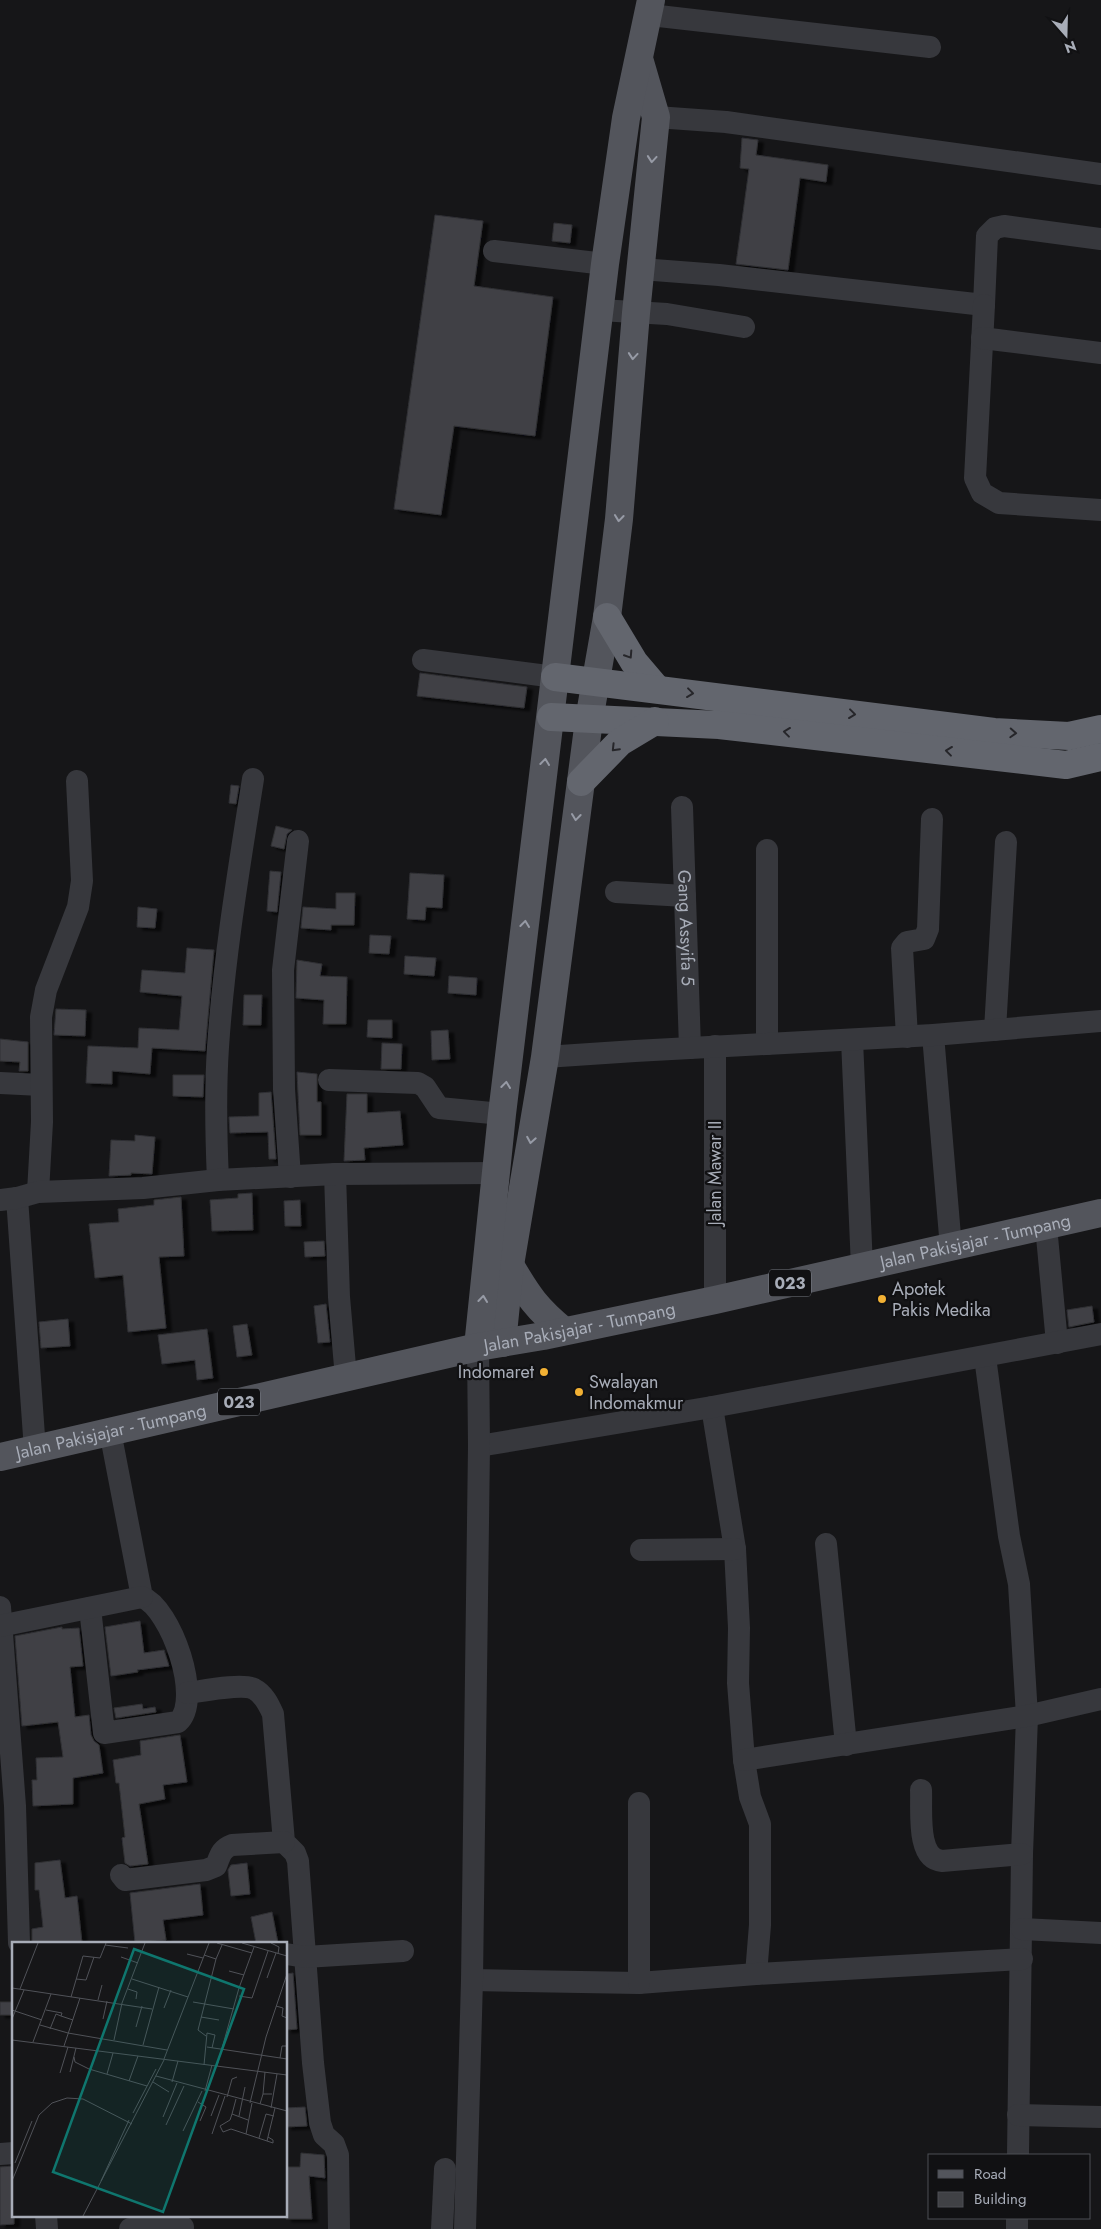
<svg xmlns="http://www.w3.org/2000/svg" width="1101" height="2229" font-family="Jost,sans-serif">
	<defs>
		<filter id="shadow"><feDropShadow dx="5.5" dy="3" stdDeviation="1" flood-color="#0009"/></filter>
	</defs>
	<rect width="100%" height="100%" fill="#161618"/>
	<g fill="#404145" stroke="#303034" filter="url(#shadow)">
		<path d="M742 138 758 140 756 155 828 165 826 182 800 178 788 270 736 264 749 169 740 168Z"/>
		<path d="M435 215 483 221 474 286 553 297 535 436 454 426 441 515 394 509Z"/>
		<path d="M554 223 572 225 570 243 552 241Z"/>
		<path d="M420 673 527 687 524 708 417 696Z"/>
		<path d="M231 785 239 786 236 804 229 803Z"/>
		<path d="M276 826 292 830 287 834 284 849 271 846Z"/>
		<path d="M270 871 281 872 277 912 267 911Z"/>
		<path d="M410 873 444 875 442 908 426 907 425 920 407 919Z"/>
		<path d="M336 893H355L354 925H331V930L301 928 303 907 336 909Z"/>
		<path d="M138 907 157 909 155 928 137 927Z"/>
		<path d="M370 935 391 936 389 954 369 953Z"/>
		<path d="M187 948 214 950 205 1051 152 1048 150 1074 112 1071V1084L86 1083 88 1046 138 1048 139 1028 179 1030 182 996 140 992 142 970 185 973Z"/>
		<path d="M405 956 436 958 434 976 404 974Z"/>
		<path d="M297 960 322 964 320 976 347 977 346 1024H323L324 1000 296 998Z"/>
		<path d="M449 976 477 978 476 995 448 993Z"/>
		<path d="M244 995H262L261 1025H243Z"/>
		<path d="M56 1009 86 1010 85 1036 54 1035Z"/>
		<path d="M368 1020H392V1038L367 1037Z"/>
		<path d="M448 1030 450 1059 432 1060 431 1031Z"/>
		<path d="M0 1039 28 1042V1071H19L20 1062 0 1061Z"/>
		<path d="M382 1043 402 1044 401 1069H381Z"/>
		<path d="M297 1072 317 1074V1102H321V1135H300Z"/>
		<path d="M173 1075H204L203 1097 173 1096Z"/>
		<path d="M271 1092 276 1159H269L268 1132 230 1133 229 1117 259 1116V1093Z"/>
		<path d="M347 1094H367V1113L400 1111 403 1145 364 1148 365 1160 344 1161Z"/>
		<path d="M135 1135 155 1137 152 1174 131 1173V1175L109 1176 111 1140 135 1141Z"/>
		<path d="M252 1193 253 1230 212 1231 210 1200 238 1198V1194Z"/>
		<path d="M181 1197 184 1256 159 1257 166 1328 128 1332 123 1275 95 1278 89 1224 119 1222 118 1209 154 1205V1200Z"/>
		<path d="M300 1200 301 1226H285L284 1201Z"/>
		<path d="M324 1241 325 1256 305 1257 304 1242Z"/>
		<path d="M326 1304 330 1342 318 1343 314 1306Z"/>
		<path d="M1092 1306 1094 1322 1069 1327 1067 1310Z"/>
		<path d="M68 1319 70 1346 41 1348 39 1322Z"/>
		<path d="M247 1324 252 1355 237 1357 233 1326Z"/>
		<path d="M207 1329 213 1378 197 1380 195 1360 162 1364 158 1335Z"/>
		<path d="M140 1621 144 1653 164 1650 169 1666 137 1670 138 1672 111 1676 105 1627Z"/>
		<path d="M62 1627V1629L79 1628 83 1666 70 1667 75 1717 89 1715 91 1735 94 1741 99 1745 103 1773 73 1778V1804L33 1806 32 1780H37L36 1758 63 1757 58 1722 22 1726 15 1636Z"/>
		<path d="M142 1704 143 1709 155 1707 156 1712 116 1718 114 1708Z"/>
		<path d="M180 1735 187 1782 163 1785 165 1799 139 1804 148 1864 130 1866 125 1863 122 1838 125 1837 119 1783H116L113 1760 141 1755 140 1741Z"/>
		<path d="M60 1860 65 1898 77 1896 82 1943H32V1929L43 1927 39 1890H35V1863Z"/>
		<path d="M247 1863 250 1894 231 1896 228 1870 231 1865Z"/>
		<path d="M200 1884 203 1915 163 1920 166 1940 135 1943 130 1893Z"/>
		<path d="M272 1912 278 1943H256L251 1917Z"/>
		<path d="M293 1973 297 2029 286 2030V1974Z"/>
		<rect x="0" y="2002" width="14" height="13"/>
		<path d="M305 2107 307 2126 286 2127V2108Z"/>
		<path d="M301 2153 324 2155 325 2178 309 2176 312 2219H286V2167H300Z"/>
		<path d="M14 2166V2224L0 2225V2167Z"/>
	</g>
	<g fill="none" stroke-linecap="round" stroke-linejoin="round">
		<g stroke="#37383d" stroke-width="22">
			<path d="M650 15 930 47"/>
			<path d="M656 117 726 122 1101 174"/>
			<path d="M494 251 605 264"/>
			<path d="M641 269 719 275 984 305 987 236 995 228 1004 226 1101 239"/>
			<path d="M984 305 975 478 982 493 999 503 1101 510"/>
			<path d="M600 310 667 314 744 327"/>
			<path d="M982 338 1101 353"/>
			<path d="M423 660 555 677"/>
			<path id="s1" d="M682 807 690 1048"/>
			<path d="M767 850V1044"/>
			<path d="M616 892 685 896"/>
			<path d="M995 1030 1006 842"/>
			<path d="M933 1035 951 1248"/>
			<path d="M907 1037 902 948 907 942 924 939 928 929 932 819"/>
			<path d="M852 1040 862 1267"/>
			<path d="M715 1046V1300"/>
			<path d="M545 1057 635 1051 933 1035 1101 1021"/>
			<path d="M329 1080 418 1083 425 1087 439 1108 502 1114"/>
			<path d="M0 1083 41 1085"/>
			<path d="M335 1174 339 1297 346 1378"/>
			<path d="M290 1177 284 1089 283 970 298 841"/>
			<path d="M218 1180C216 1136 215 1092 218 1047 224 957 239 868 253 779"/>
			<path d="M38 1192 42 1122 41 1017 46 990 78 907 82 881 77 781"/>
			<path d="M17 1198 35 1450"/>
			<path d="M0 1200 17 1198 38 1192 143 1188 218 1180 335 1174 496 1173"/>
			<path d="M1046 1226 1057 1343"/>
			<path d="M985 1357 1009 1536 1019 1584 1027 1716 1022 1854 1018 2155"/>
			<path d="M712 1407 735 1549 739 1628 738 1683 744 1760 750 1797 760 1824V1925L756 1974"/>
			<path d="M479 1446 712 1407 1101 1334"/>
			<path d="M826 1544 846 1745"/>
			<path d="M641 1550 735 1549"/>
			<path d="M0 1607 15 1806 19 1943"/>
			<path d="M90 1608 104 1733 178 1722C203 1700 171 1608 142 1597L110 1431"/>
			<path d="M0 1626 142 1597"/>
			<path d="M187 1693C202 1691 243 1683 254 1689 264 1694 269 1705 273 1714L284 1842 295 1853 298 1861 313 2063 320 2123 324 2135 334 2144 338 2155 339 2229"/>
			<path d="M744 1760 1027 1716 1101 1699"/>
			<path d="M921 1790C922 1810 916 1859 942 1861L1022 1854"/>
			<path d="M121 1875 125 1880 206 1870 216 1866C220 1856 221 1849 232 1845L284 1842"/>
			<path d="M1022 1929 1101 1933"/>
			<path d="M286 1954 305 1957 403 1951"/>
			<path d="M472 1980 639 1983 756 1974 1022 1959"/>
			<path d="M639 1983V1803"/>
			<path d="M1018 2115 1101 2117"/>
			<path d="M0 2154 14 2153"/>
			<path d="M46 2215 47 2229"/>
			<path d="M130 2229 183 2227"/>
			<path d="M442 2229 445 2169"/>
			<path d="M465 2229 472 1980 479 1446 478 1347"/>
			<path d="M1017 2229V2218"/>
		</g>
		<g stroke="#53555c" stroke-width="28">
			<path d="M510 1265C528 1296 537 1309 564 1331"/>
			<path d="M502 1343 510 1265 545 1057 589 720 607 617 619 519 636 313 656 117 640 62"/>
			<path d="M478 1347 502 1114 605 264 626 118 651 0"/>
			<path id="s2" d="M0 1457 478 1347 543 1336 715 1300 1101 1213"/>
		</g>
		<g stroke="#63666e" stroke-width="28">
			<path d="M607 617 634 662 657 689"/>
			<path d="M555 677 994 732 1069 736 1101 729"/>
			<path d="M551 717 719 725 1066 765 1101 757"/>
			<path d="M581 782 620 742 655 721"/>
		</g>
	</g>
	<defs><path id="oneway-chevron" d="M-2-3.5L2.5 0L-2 3.5" fill="none" stroke-width="1.6" stroke-linecap="round" stroke-linejoin="round" transform="scale(1.25)"/></defs>
	<g stroke="#979ba6">
		<use href="#oneway-chevron" transform="translate(652 159) rotate(95)"/>
		<use href="#oneway-chevron" transform="translate(633 356) rotate(95)"/>
		<use href="#oneway-chevron" transform="translate(619 518) rotate(96)"/>
		<use href="#oneway-chevron" transform="translate(545 762) rotate(-83)"/>
		<use href="#oneway-chevron" transform="translate(576 817) rotate(97)"/>
		<use href="#oneway-chevron" transform="translate(525 924) rotate(-83)"/>
		<use href="#oneway-chevron" transform="translate(506 1085) rotate(-83)"/>
		<use href="#oneway-chevron" transform="translate(531 1140) rotate(100)"/>
		<use href="#oneway-chevron" transform="translate(483 1299) rotate(-84)"/>
	</g>
	<g stroke="#26262a">
		<use href="#oneway-chevron" transform="translate(629 655) rotate(57)"/>
		<use href="#oneway-chevron" transform="translate(690 693) rotate(7)"/>
		<use href="#oneway-chevron" transform="translate(852 714) rotate(7)"/>
		<use href="#oneway-chevron" transform="translate(787 732) rotate(-173)"/>
		<use href="#oneway-chevron" transform="translate(1013 733) rotate(3)"/>
		<use href="#oneway-chevron" transform="translate(615 748) rotate(134)"/>
		<use href="#oneway-chevron" transform="translate(949 751) rotate(-173)"/>
	</g>
	<g fill="#f2b134" stroke="#111113" stroke-width="2">
		<circle cx="882" cy="1299" r="5"/>
		<circle cx="544" cy="1372" r="5"/>
		<circle cx="579" cy="1392" r="5"/>
	</g>
	<g text-anchor="middle" dominant-baseline="central" stroke-width="4.5" stroke-linejoin="round" paint-order="stroke">
		<g fill="#111113" stroke="#7b7e86" stroke-width="1">
			<rect x="769" y="1269.5" width="42" height="27" rx="4"/>
			<rect x="218" y="1388.5" width="42" height="27" rx="4"/>
		</g>
		<g font-size="16" font-weight="bold" fill="#a8adb8">
			<text x="790" y="1283">023</text>
			<text x="239" y="1402">023</text>
		</g>
		<g font-size="18" fill="#a8adb8" stroke="#111113">
			<text stroke="none"><textPath href="#s1" startOffset="121">Gang Assyifa 5</textPath></text>
			<text transform="translate(715 1173) rotate(-90)">Jalan Mawar II</text>
			<text stroke="none"><textPath href="#s2" startOffset="999">Jalan Pakisjajar - Tumpang</textPath></text>
			<text stroke="none"><textPath href="#s2" startOffset="594">Jalan Pakisjajar - Tumpang</textPath></text>
			<text stroke="none"><textPath href="#s2" startOffset="114">Jalan Pakisjajar - Tumpang</textPath></text>
		</g>
		<g font-size="18" fill="#a8adb8" stroke="#111113" text-anchor="start">
			<text x="892" y="1289">Apotek<tspan x="892" dy="21">Pakis Medika</tspan></text>
			<text x="534" y="1372" text-anchor="end">Indomaret</text>
			<text x="589" y="1382">Swalayan<tspan x="589" dy="21">Indomakmur</tspan></text>
		</g>
	</g>
	<g transform="translate(12 1942)">
		<rect width="275" height="275" fill="#161618"/>
		<path fill="none" stroke="#505258" stroke-width="1" d="M205 1 240 11M230 1 275 14M259 1 267 5 266 12M93 3 116 6M175 12 191 16M192 13 204 17 210 3M109 15 126 21M217 29 232 33M255 36 264 11M64 37 74 38 82 15M120 37 176 55M0 46 140 67M8 47 26 1M116 47 125 50 124 57M227 54 240 56 256 9M59 55 71 14 88 16 94 1M86 58 90 43M181 60 222 67M264 64 271 66 270 74 275 76M152 66 159 48M0 68 30 78M34 68 50 71 49 74 61 78M189 75 207 78M0 77 12 48M91 77 95 59M28 83 56 91 155 108M124 85 130 64M38 87 44 72 49 74M194 94 186 88 204 17M0 98 275 133M102 98 110 61 133 1M21 100 39 52M131 103 147 45M52 104 68 56M195 105 275 117M62 115 63 120 77 127 135 144M268 116 270 104H275M152 117 197 1M192 123 195 91 203 93 200 106M205 124 227 46 242 5M58 130 64 106M48 131 56 105M95 132 101 111M144 134 275 169M117 139 126 114M141 140 157 150M160 140 166 119M193 149 200 123M251 152 253 130M215 155 220 137 225 135M224 157 220 172 236 178M186 160 194 165 188 179M238 161 254 95 275 32M248 162 251 152H260M259 166 265 132M121 171 144 127M220 172 218 178 208 184 211 190 219 187 255 199 263 166M199 174 207 153M227 174 233 145M151 175 165 141M154 183 172 144M171 189 190 149M200 192 213 154M234 192 240 161M247 196 254 172 262 174M255 199 261 201V198L256 195M3 221 20 179M0 239 27 173 40 161 55 156 71 157 120 182M89 239 117 178M71 274 152 118"/>
		<path fill="#0f766e" fill-opacity="0.15" stroke="#0f766e" stroke-width="2.5" d="M122 7 232 47 151 270 41 230Z"/>
		<rect width="275" height="275" fill="none" stroke="#a8adb8" stroke-width="2.5"/>
	</g>
	<rect x="928" y="2154" width="162" height="65" fill="#111113" stroke="#4d4f55"/>
	<rect x="938" y="2170" width="25" height="8" fill="#53555c" stroke="#4d4f55"/>
	<text x="974" y="2179" font-size="15" fill="#a8adb8">Road</text>
	<rect x="938" y="2192" width="25" height="15" fill="#404145" stroke="#4d4f55"/>
	<text x="974" y="2204" font-size="15" fill="#a8adb8">Building</text>
	<g transform="translate(1066 35) rotate(160)" stroke="#111113" stroke-width="4" paint-order="stroke">
	<path d="M0-4L9 19L0 12L-9 19Z" fill="#a8adb8"/>
	<text y="-8" font-size="14" font-weight="bold" text-anchor="middle" fill="#a8adb8">N</text>
	</g>
</svg>
